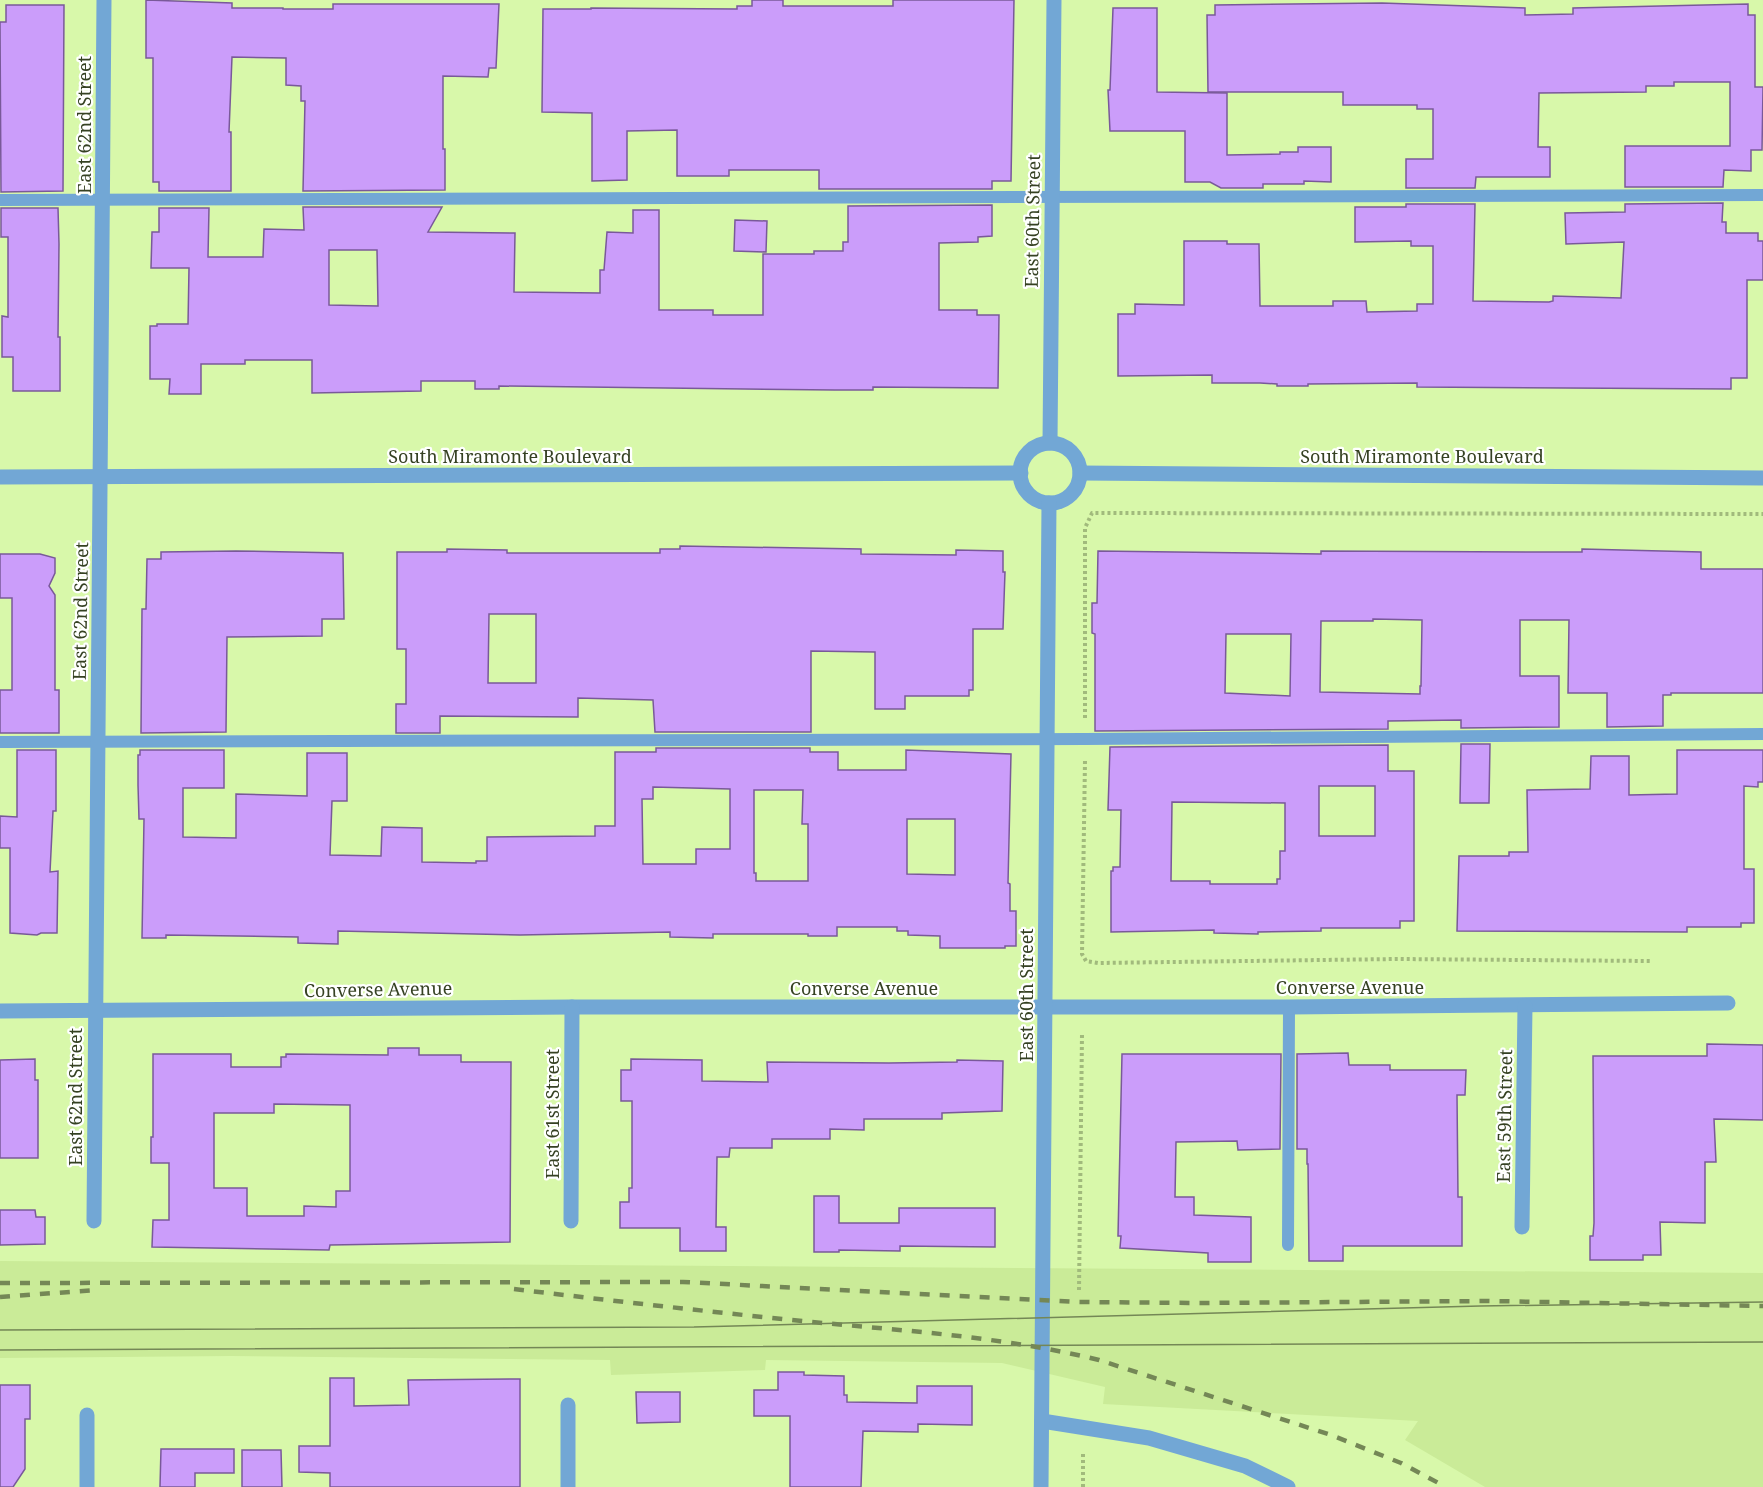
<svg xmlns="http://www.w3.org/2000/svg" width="1763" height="1487" font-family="'Noto Serif',serif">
	<rect width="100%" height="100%" fill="#d8f8aa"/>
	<path fill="#caeb98" d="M0 1261 1763 1273V1487H1485L1405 1440 1418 1421 1103 1404 1105 1387 1002 1363 766 1360 765 1370 611 1375 610 1360 231 1356 0 1358Z"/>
	<g fill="#cb9dfa" stroke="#795999" stroke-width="1.5" fill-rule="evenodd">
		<path d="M146 0 232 3V8H283V9H333V4H499L496 68H489L488 77 443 76V149H445V190L303 191 305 101H301V86L286 85V58L232 57 229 132H231V191H159V182H153V58H146Z"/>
		<path d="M752 0H783V6H893V0H1014L1011 181H992V189H819V170H729V176H677V130L627 131V180L592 181V113L542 112 543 9H591V8L737 9V6H752Z"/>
		<path d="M1382 3 1525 8V15L1573 14V8L1748 4V15H1755V87H1763L1762 150H1751V171L1724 170 1723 187H1625V146H1730V82H1674V86H1646V92L1539 93 1538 147H1550V177H1476L1475 188H1406V159H1433V109H1417V105H1343V92H1208L1207 15H1215V5Z"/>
		<path d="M6 5H64L63 191 1 192 0 22H6Z"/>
		<path d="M1113 8H1157V92L1227 93V155L1280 154V152H1298V147H1331V182L1304 181V184H1263V188H1221L1210 182H1185V131H1110L1108 90H1110Z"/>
		<path d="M1723 203 1722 222H1726V233H1758V241H1763V280H1747V378H1731V389L1417 387V383L1308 384V386H1277V384L1260 383H1212V375L1118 376V314H1135V304L1184 305V241H1227V244H1259L1260 306H1333V301H1366L1367 312 1417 311V304H1433V246H1411V241L1355 242V207H1406V204H1475L1473 301 1549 302 1553 301V296L1621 298 1624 242 1566 244 1565 213 1625 212V204Z"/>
		<path d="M992 205V236L978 237V242L939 243V310H977V315H999L998 388 873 387V390H835L499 386V389H475V381H421V391L312 393V360H245V364H201V394H169L170 379H150V326H157V324H188L189 268H151L152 232H159V208H209L208 257H263L264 229 304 230 303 207H442L428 232 515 233 514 292 600 293V270H604L607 232 633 233V210H659V310H713V315H763V254H814V251H843V242H848V206ZM329 250H377L378 306 329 305Z"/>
		<path d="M1 208H58L59 244 58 337H60V391H13V357H2V316L8 317V237H1Z"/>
		<path d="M735 220 767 221 766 252 734 251Z"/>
		<path d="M680 546 861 549V554L956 555V550L1003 551V572H1005L1003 629H973V690H969V696H905V709H875V652L811 651V732H655L653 700 578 698V717L440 716V733H396V704H406V649H397V552H447V549L507 550V553H660V549H680ZM489 614H536V683H488Z"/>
		<path d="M1582 549 1701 552V569H1763V693H1671V695H1663V726L1607 727V693H1568L1569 620H1520V676H1559V727L1461 728V720L1388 721V729L1095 731V634L1092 633V603H1097L1098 551 1321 554V551L1532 552H1582ZM1373 619 1422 620 1421 686H1420V694L1320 692 1321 621H1373ZM1226 634H1291L1290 696 1225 693Z"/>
		<path d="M236 551 343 553 344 619H322V636L227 637 226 732 141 733 142 609H146L147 559H161V552Z"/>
		<path d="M0 554H40L55 558V573L49 586 55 595V690H59V733H0V690H12V598H0Z"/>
		<path d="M1461 744H1490L1489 803H1460Z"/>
		<path d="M1388 745V771H1414V921H1400V928H1321V931L1258 932V934L1214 933V930L1111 932V871H1113V867H1120L1121 810H1108L1110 747ZM1319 786H1375V836H1319ZM1172 802 1285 803V851H1280V879H1277V884H1210V881H1171Z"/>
		<path d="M656 748H810V752H838V770H906V750L1011 754 1008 883 1010 884V911H1016V946H1005V948H940V936L908 935V931H897V927H837V936H808V934H713V938L670 937V932L520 935 338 931V944L298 943V937L166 935V938H142L144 819H139L138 785V755H140V750H224V788H183V837L236 838V794L307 796V753H347V801H332L330 855 381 856 382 827 422 828V862L476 863V861H487V837L595 836V826H615V752H656ZM653 787 730 789V849H696V864H643L642 799H653ZM754 790H803L802 824H808V881H756V873H754ZM907 819H955V875L907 874Z"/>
		<path d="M17 750H56V811H53L50 872 58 871 57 933H41L37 935 10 933V848H0V816L17 817Z"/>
		<path d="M1677 750H1763V782H1758V787L1744 786V869H1754V923H1741V927H1687V932L1457 931 1459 856H1509V852H1528L1527 790 1590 789 1591 756H1629V795L1677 794Z"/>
		<path d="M1707 1044 1763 1045V1120L1714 1119 1716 1162H1705V1223L1660 1222 1661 1255H1643V1260H1590V1236H1593L1594 1223 1593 1056H1707Z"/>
		<path d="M388 1048H419V1055H461V1062H511L510 1242 330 1245 329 1250 152 1247 153 1220H169V1163H151V1137H153V1054H231V1067H281V1057H286V1054L388 1055ZM274 1104 350 1105V1191H336V1207L304 1206V1216H247V1188H214V1113H274Z"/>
		<path d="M1348 1053 1349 1065H1390V1070H1466L1465 1095H1457L1458 1197H1462V1246H1343V1261H1309L1308 1164H1307V1149H1297V1054Z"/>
		<path d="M1122 1054H1281L1280 1149 1238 1150 1237 1141 1176 1142 1175 1197H1194V1215L1251 1217V1262H1208V1253L1120 1248 1121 1236H1118Z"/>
		<path d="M35 1059V1080H38V1158H0V1060Z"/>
		<path d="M631 1059 702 1060V1081L768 1082 767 1062 889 1063 957 1062V1060L1003 1061 1002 1111 942 1113V1119H864V1130L830 1129V1139H772V1148H730L729 1157H717L716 1227H726V1251H680V1228H620V1202H629V1188H632V1101H621V1070H631Z"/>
		<path d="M814 1196H839V1223H899V1208H995V1247L900 1246V1251L839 1250V1252H814Z"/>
		<path d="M0 1210H35L36 1217H45V1244L0 1245Z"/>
		<path d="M778 1372H804V1375L844 1376V1395H847V1402L917 1403V1386H972V1425L918 1424V1432L863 1431 861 1487H790V1416H754V1390H778Z"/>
		<path d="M330 1378H354V1406L409 1405 408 1380 520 1379V1487H330V1473L299 1472V1446H330Z"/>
		<path d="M0 1385H30V1419H25V1469L13 1487H0Z"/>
		<path d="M636 1392H680V1422L637 1423Z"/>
		<path d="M161 1449H234V1473H195V1487H160Z"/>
		<path d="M242 1450H281L282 1487H242Z"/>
	</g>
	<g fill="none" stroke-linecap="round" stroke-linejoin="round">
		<g stroke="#a1ba7c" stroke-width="4" stroke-dasharray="3 3" stroke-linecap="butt">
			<path d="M1085 718V528L1092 513 1763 514"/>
			<path d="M1085 761 1082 954 1086 961 1098 963 1397 959 1650 961"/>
			<path d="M1079 1290 1082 1035"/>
			<path d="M1083 1487V1452"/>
		</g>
		<g stroke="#72a7d5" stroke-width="12">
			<path d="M0 200 1763 195"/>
			<path d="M0 742 1085 739 1763 734"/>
			<path d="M1288 1245 1289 1007"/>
		</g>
		<g stroke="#72a7d5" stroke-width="15">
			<path d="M0 1011 572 1007H1289L1728 1003"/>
			<path d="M94 1221 104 0"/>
			<path d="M571 1221 572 1007"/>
			<path d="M1522 1227 1525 1006"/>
			<path d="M87 1487V1415"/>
			<path d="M568 1487V1405"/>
		</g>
		<g stroke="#72a7d5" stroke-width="15">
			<path d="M1050 443 1054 0"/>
			<circle cx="1050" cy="473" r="30"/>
			<path d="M1080 473 1763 478"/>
			<path d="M0 477 1021 473"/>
			<path d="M1042 1421 1149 1438 1245 1466 1288 1487"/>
			<path d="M1041 1487 1049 503"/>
		</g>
		<g stroke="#748756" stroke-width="1.5">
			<path d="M0 1330 694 1327 1480 1306 1763 1302"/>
			<path d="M0 1350 1763 1342"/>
		</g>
		<g stroke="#748756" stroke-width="4.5" stroke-dasharray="10 10" stroke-linecap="butt">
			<path d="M0 1283 683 1282 1079 1302 1201 1303 1489 1301 1763 1306"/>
			<path d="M514 1289C613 1301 712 1312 812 1322 908 1331 1005 1337 1099 1360L1331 1435 1401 1463 1446 1487"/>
			<path d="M0 1297 96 1290"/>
		</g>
	</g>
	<g text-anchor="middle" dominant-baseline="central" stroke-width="4.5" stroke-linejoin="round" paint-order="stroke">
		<g font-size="18" fill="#354122" stroke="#fff">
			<text transform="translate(84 125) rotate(-90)">East 62nd Street</text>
			<text transform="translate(1032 221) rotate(-89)">East 60th Street</text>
			<text x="510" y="456">South Miramonte Boulevard</text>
			<text x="1422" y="456">South Miramonte Boulevard</text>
			<text transform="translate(80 611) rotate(-89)">East 62nd Street</text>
			<text x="1350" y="987">Converse Avenue</text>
			<text x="864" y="988">Converse Avenue</text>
			<text transform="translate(378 989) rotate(-1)">Converse Avenue</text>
			<text transform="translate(1026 995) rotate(-90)">East 60th Street</text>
			<text transform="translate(75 1097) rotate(-90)">East 62nd Street</text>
			<text transform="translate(552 1114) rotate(-90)">East 61st Street</text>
			<text transform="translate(1504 1116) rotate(-89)">East 59th Street</text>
		</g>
	</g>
</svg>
